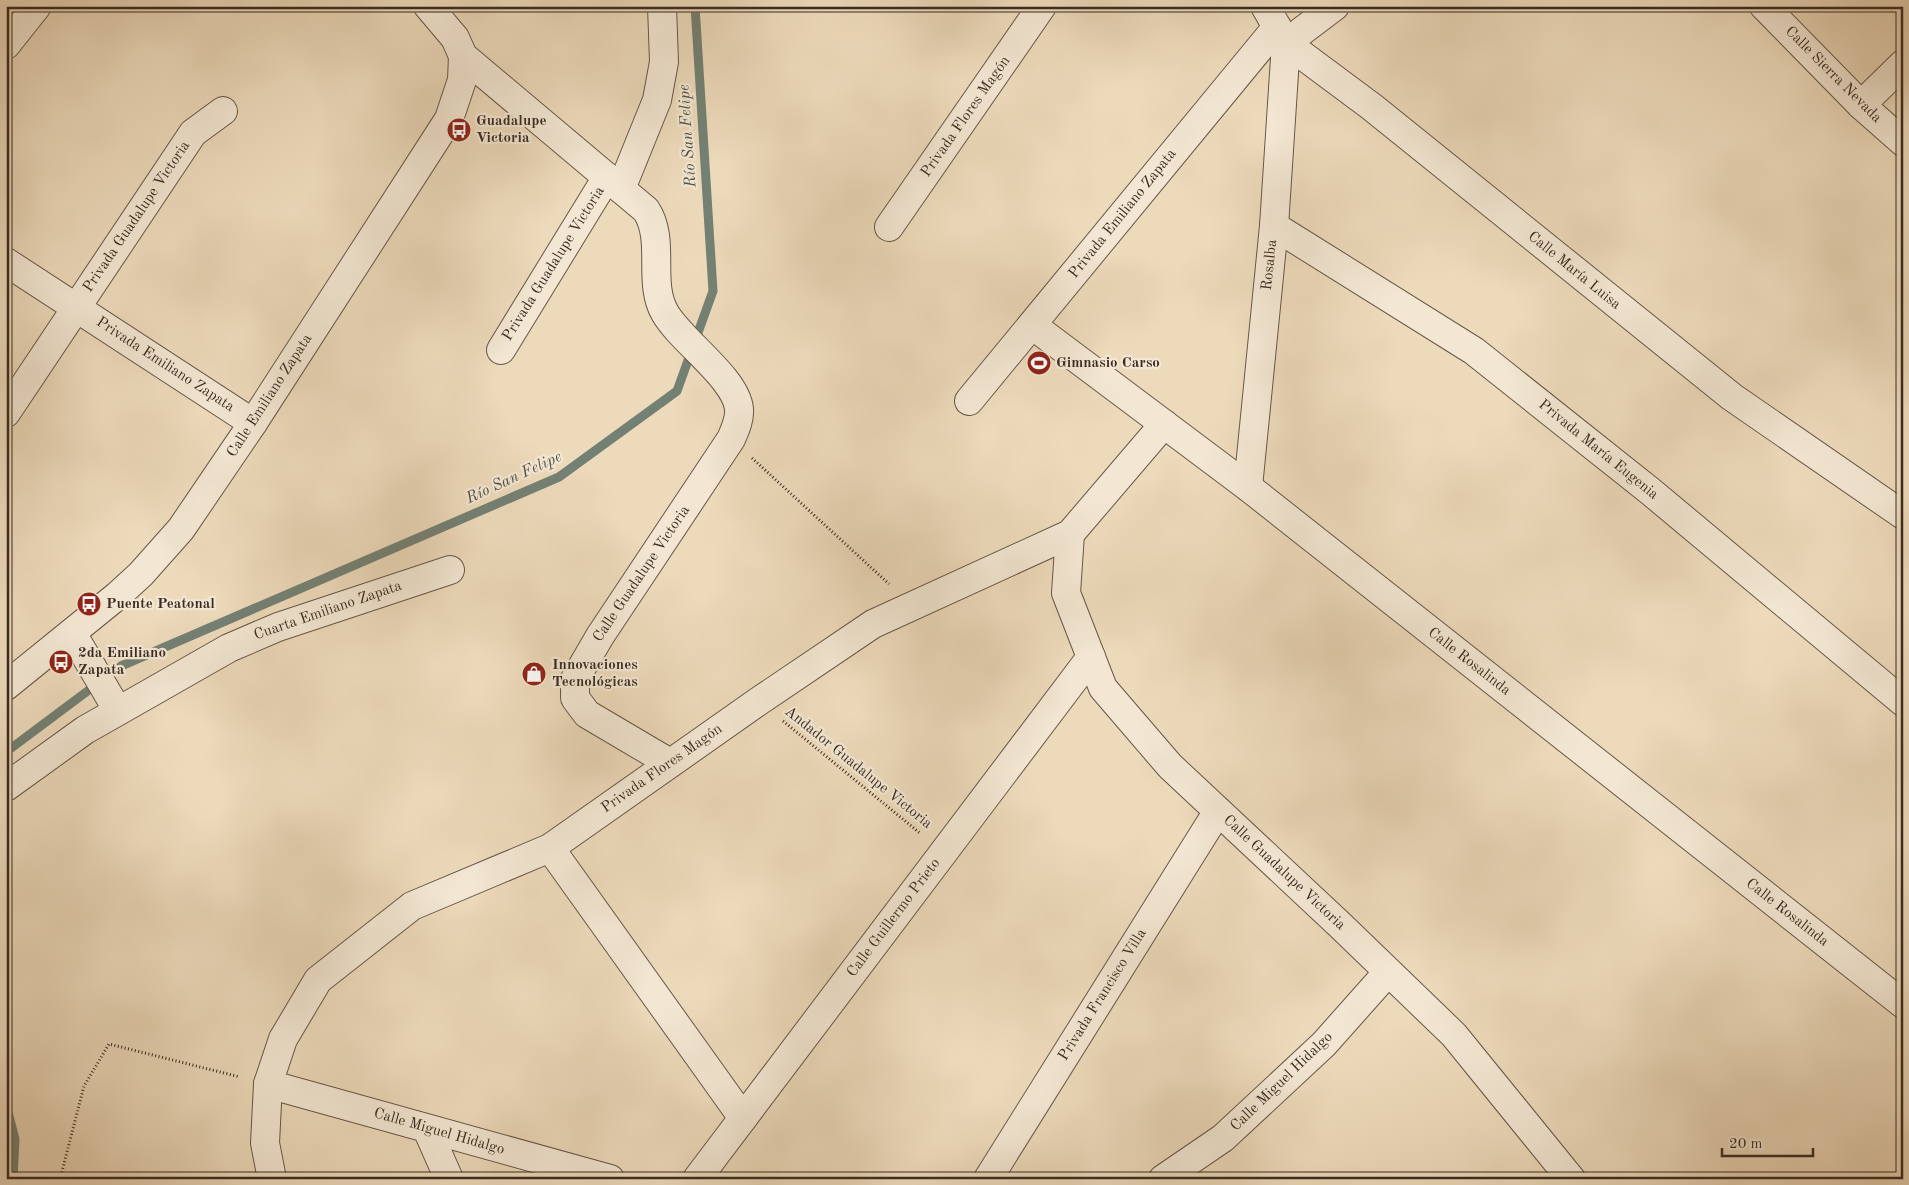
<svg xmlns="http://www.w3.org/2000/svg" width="1909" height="1185" font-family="'Old Standard TT',serif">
	<rect width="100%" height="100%" fill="#eddabb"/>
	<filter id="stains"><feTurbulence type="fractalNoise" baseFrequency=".004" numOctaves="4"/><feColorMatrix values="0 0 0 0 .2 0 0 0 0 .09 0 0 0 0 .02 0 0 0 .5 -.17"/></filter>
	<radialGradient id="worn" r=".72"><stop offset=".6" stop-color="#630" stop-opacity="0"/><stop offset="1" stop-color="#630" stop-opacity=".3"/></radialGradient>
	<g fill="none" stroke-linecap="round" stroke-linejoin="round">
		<g stroke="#738174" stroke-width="9">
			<path d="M6 752 121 666 559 477 677 391 713 291 695 6"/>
			<path d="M6 1104 15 1139 13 1179"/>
		</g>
		<defs>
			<g id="minor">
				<path d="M428 6 455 38 463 56 646 210C666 240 647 282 665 313 681 341 736 378 739 409 740 419 735 430 731 439L600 636 575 679V698L587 714 670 763"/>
				<path d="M1265 6 1286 43 1372 107 1732 397 1903 515"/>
				<path d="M1764 6 1861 105 1903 142"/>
				<path d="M6 45 37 6"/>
				<path d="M1861 105 1903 64"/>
				<path d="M621 189 657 100 664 62 662 6"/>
				<path d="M1274 226 1474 351 1650 491 1903 702"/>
				<path d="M889 227 1042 6"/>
				<path d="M6 262 253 423"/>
				<path d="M1032 325 1248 487 1903 1004"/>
				<path d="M501 350 607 177"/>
				<path d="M969 401 1277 27"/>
				<path d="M6 413 193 133 223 111"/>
				<path d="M1248 487 1274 226 1286 43 1335 6"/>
				<path d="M1070 534 1066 593 1103 688 1170 766 1340 925 1454 1035 1571 1179"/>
				<path d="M72 633 118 711"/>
				<path d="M6 686 117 596 141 574 181 529 253 423 449 119 462 80 463 56"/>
				<path d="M6 787 85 730 229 648 278 627 450 570"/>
				<path d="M550 848 743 1118"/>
				<path d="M268 1084 610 1179"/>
				<path d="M427 1129 449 1179"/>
				<path d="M272 1179 265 1143 268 1084 283 1039 318 980 412 906 550 848 759 701 873 624 1070 534 1164 424"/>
				<path d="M697 1179 1091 657"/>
				<path d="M988 1179 1218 811"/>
				<path d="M1163 1179 1223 1138 1324 1044 1388 972"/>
			</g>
		</defs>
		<use href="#minor" stroke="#665748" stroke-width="30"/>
		<g stroke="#392b22" stroke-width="3" stroke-dasharray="1 2.5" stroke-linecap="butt">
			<path d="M752 458 889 584"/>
			<path d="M783 721 921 834"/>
			<path d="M60 1179 84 1086 109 1044 240 1077"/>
		</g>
		<use href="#minor" stroke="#f3e7d3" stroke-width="28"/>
	</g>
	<defs>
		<symbol id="bus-disc" viewBox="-11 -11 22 22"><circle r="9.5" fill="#8f2418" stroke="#f3e7d3"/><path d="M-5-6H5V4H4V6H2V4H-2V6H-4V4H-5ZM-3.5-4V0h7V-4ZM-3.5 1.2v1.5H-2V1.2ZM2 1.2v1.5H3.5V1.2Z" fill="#fff"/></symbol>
		<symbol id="stadium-disc" viewBox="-11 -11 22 22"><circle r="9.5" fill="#8f2418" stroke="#f3e7d3"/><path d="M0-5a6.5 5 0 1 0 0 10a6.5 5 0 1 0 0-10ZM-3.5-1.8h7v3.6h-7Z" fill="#fff"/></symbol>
		<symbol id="shop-disc" viewBox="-11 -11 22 22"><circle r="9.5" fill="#8f2418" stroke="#f3e7d3"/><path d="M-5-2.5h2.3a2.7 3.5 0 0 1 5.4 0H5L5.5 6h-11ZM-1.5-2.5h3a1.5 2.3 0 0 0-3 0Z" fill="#fff"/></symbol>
	</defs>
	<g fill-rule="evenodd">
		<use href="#bus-disc" x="445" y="116" width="28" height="28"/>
		<use href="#stadium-disc" x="1025" y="349" width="28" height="28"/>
		<use href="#bus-disc" x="75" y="590" width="28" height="28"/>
		<use href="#bus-disc" x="47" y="648" width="28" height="28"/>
		<use href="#shop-disc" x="520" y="660" width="28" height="28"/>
	</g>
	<g text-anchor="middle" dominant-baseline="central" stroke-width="4.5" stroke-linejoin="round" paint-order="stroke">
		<g font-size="15" fill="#392b22" stroke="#f3e7d3">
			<text transform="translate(1833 75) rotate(45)">Calle Sierra Nevada</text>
			<text transform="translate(966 117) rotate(-55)">Privada Flores Magón</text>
			<text transform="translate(1123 214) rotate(-51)">Privada Emiliano Zapata</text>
			<text transform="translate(137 217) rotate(-56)">Privada Guadalupe Victoria</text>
			<text transform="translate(554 264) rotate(-58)">Privada Guadalupe Victoria</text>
			<text transform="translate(1270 265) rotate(-84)">Rosalba</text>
			<text transform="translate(1574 271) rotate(39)">Calle María Luisa</text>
			<text transform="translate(165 365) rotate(33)">Privada Emiliano Zapata</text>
			<text transform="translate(270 396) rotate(-57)">Calle Emiliano Zapata</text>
			<text transform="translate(1598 450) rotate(39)">Privada María Eugenia</text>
			<text transform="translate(642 574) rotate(-56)">Calle Guadalupe Victoria</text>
			<text transform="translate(328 611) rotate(-19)">Cuarta Emiliano Zapata</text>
			<text transform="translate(1469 662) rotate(38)">Calle Rosalinda</text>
			<text transform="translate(858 768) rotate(39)">Andador Guadalupe Victoria</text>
			<text transform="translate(662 769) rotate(-35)">Privada Flores Magón</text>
			<text transform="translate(1284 873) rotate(43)">Calle Guadalupe Victoria</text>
			<text transform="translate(1787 913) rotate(38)">Calle Rosalinda</text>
			<text transform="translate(894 918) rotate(-53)">Calle Guillermo Prieto</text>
			<text transform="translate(1103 995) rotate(-58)">Privada Francisco Villa</text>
			<text transform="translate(1282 1082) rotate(-44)">Calle Miguel Hidalgo</text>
			<text transform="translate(439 1132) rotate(16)">Calle Miguel Hidalgo</text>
		</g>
		<g font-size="15" font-weight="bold" fill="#392b22" stroke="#f3e7d3" text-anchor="start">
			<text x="476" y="121">Guadalupe<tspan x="476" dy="17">Victoria</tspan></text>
			<text x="1056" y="363">Gimnasio Carso</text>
			<text x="106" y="604">Puente Peatonal</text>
			<text x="78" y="653">2da Emiliano<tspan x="78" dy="17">Zapata</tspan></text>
			<text x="552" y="665">Innovaciones<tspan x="552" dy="17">Tecnológicas</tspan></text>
		</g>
		<g font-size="16" font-style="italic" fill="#514f44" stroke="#f3e7d3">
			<text transform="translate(688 136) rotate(-94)">Río San Felipe</text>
			<text transform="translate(514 478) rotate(-25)">Río San Felipe</text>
		</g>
	</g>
	<rect width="1909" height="1185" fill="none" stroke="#eddabb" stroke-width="25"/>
	<rect x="8" y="8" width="1894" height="1170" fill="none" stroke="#392b22" stroke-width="2.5"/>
	<rect x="12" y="12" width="1884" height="1160" fill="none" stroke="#392b22"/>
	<path d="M1722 1148v8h91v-8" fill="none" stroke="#392b22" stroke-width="2.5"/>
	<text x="1729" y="1148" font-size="15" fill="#392b22" stroke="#f3e7d3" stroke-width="4" paint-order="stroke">20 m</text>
	<rect width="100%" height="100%" filter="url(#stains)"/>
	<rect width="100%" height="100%" fill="url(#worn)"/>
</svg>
